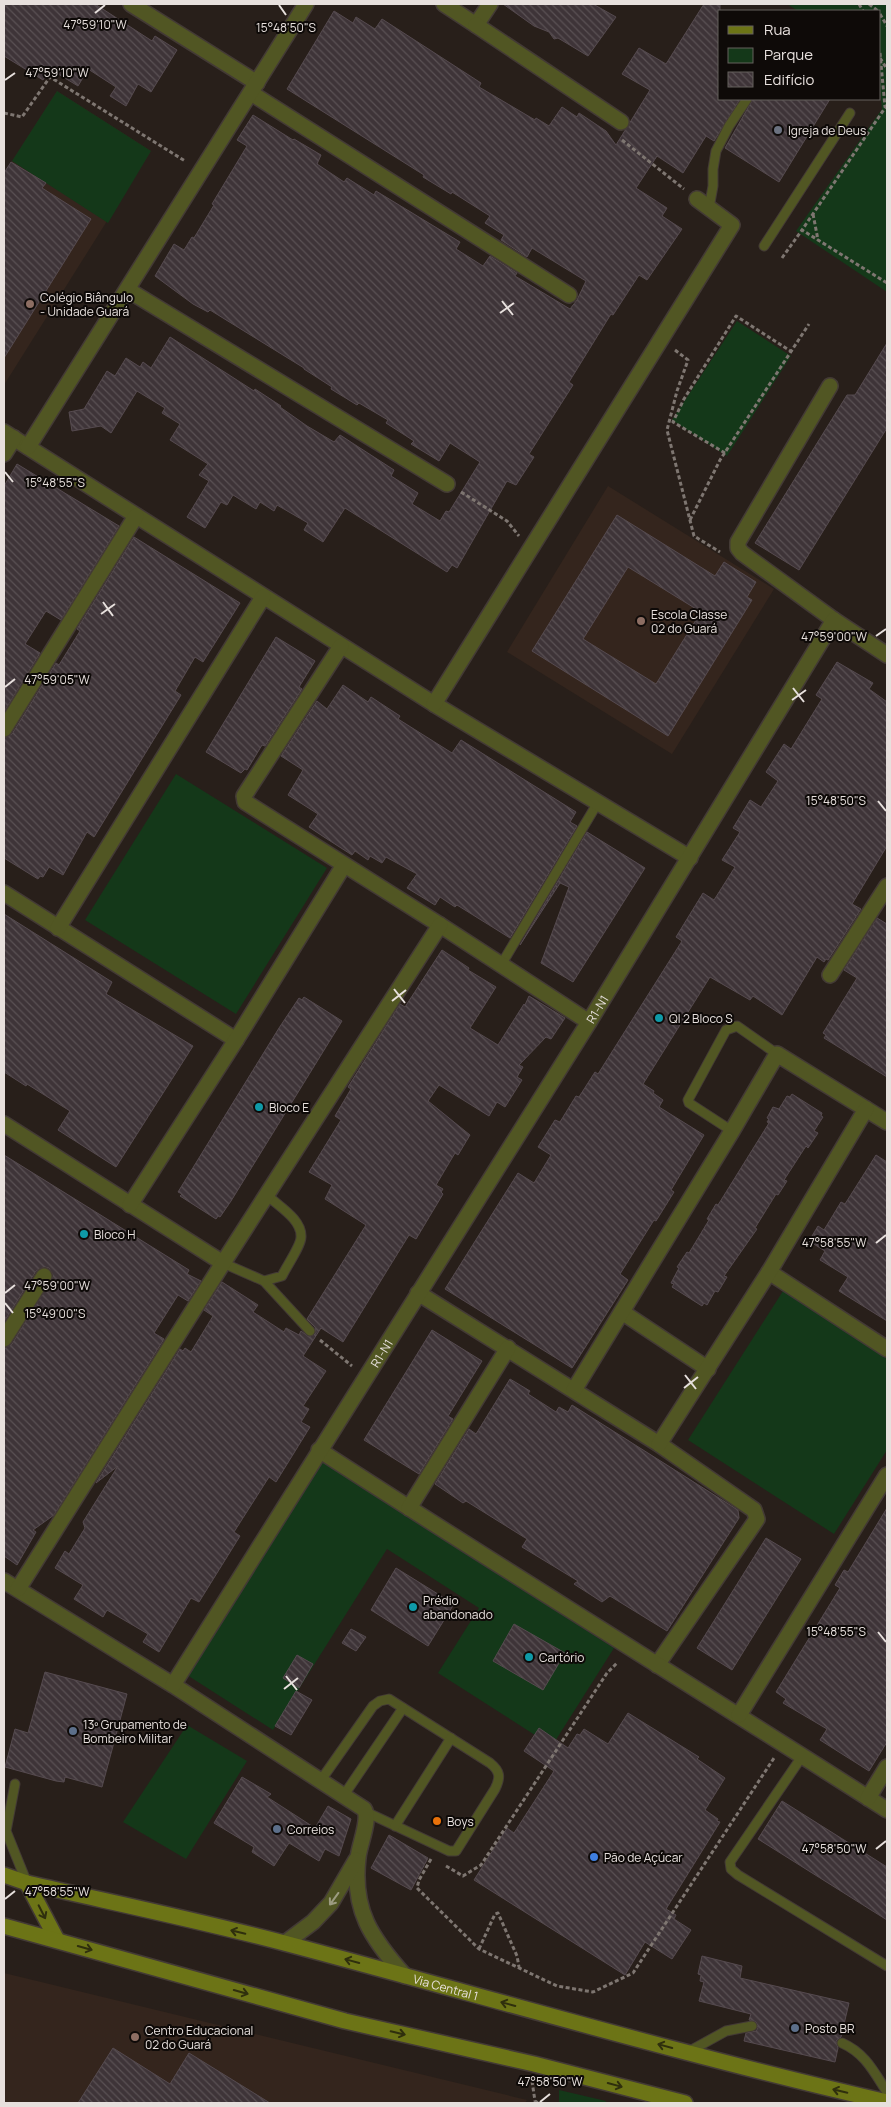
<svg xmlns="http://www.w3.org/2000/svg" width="891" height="2107" font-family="Manrope,sans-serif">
	<defs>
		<pattern id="building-back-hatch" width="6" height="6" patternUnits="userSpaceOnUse" patternTransform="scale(1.25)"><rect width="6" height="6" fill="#3e3438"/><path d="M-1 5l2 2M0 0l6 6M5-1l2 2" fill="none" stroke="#5a5154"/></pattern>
	</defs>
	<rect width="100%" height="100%" fill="#281f1a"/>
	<g fill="#34251d">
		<path d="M57 91 151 151 4 385V174Z"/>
		<path d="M608 486 774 589 672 754 507 652Z"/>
		<path d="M4 1973 527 2100 525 2103H4Z"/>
	</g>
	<g fill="#143819">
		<path d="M787 4H887V292L796 231 882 109 880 88V11H798Z"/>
		<path d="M57 91 151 151 108 223 12 161Z"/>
		<path d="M737 321 791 356 727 456 672 420Z"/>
		<path d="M176 774 327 868 236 1014 85 920Z"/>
		<path d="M783 1291 887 1359V1450L834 1534 688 1440Z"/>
		<path d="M323 1462 614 1648 552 1746 438 1673 479 1608 387 1549 273 1730 187 1675Z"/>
		<path d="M187 1725 247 1761 186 1859 123 1822Z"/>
		<path d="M559 2090 606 2101 605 2103H561L559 2102Z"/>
	</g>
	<g fill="url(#building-back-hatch)" stroke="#554a4f" fill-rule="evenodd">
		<path d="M4 4H95L152 41 155 36 177 50 151 92 138 84 126 106 110 96 116 87 88 69 78 86 50 69 43 80 4 56Z"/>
		<path d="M503 4H593L616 17 588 56 558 38 554 39 549 32 534 26Z"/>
		<path d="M704 4H720V99H740L714 141 706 136 683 173 657 156 636 188 667 208 662 216 682 229 647 280 639 275 613 315 611 314 569 382 573 385 529 454 534 457 516 485 507 481 457 568 452 565 447 572 345 508 323 542 304 530 308 523 277 505 274 511 260 502 256 509 233 495 227 505 221 502 205 528 187 517 209 481 199 475 208 464 170 440 180 424 162 413 165 408 137 391 111 433 101 426 72 431 69 412 84 409 107 371 115 376 126 358 140 367 143 362 151 368 170 337 254 391 255 389 281 406 280 407 307 426 334 442 340 435 394 470 391 476 418 493 412 504 440 521 446 511 449 512 480 462 450 443 439 461 411 444 414 441 386 423 388 420 359 403 357 405 331 389 332 387 304 369V368L210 310 208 312 193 304 155 276 174 244 184 250 192 237 194 238 214 205 212 204 247 146 237 140 253 115 293 140 294 139 321 155 317 164 344 182 347 178 374 195 376 191 460 242 456 249 483 266 490 256 517 273 515 276 570 309 577 300 586 281 532 248 527 257 501 240 504 235 485 223 490 216 452 192 451 194 423 177 424 175 287 89 334 11 353 23 356 17 375 29 382 19 481 83 479 87 535 120 536 118 549 126 562 107 577 117 579 113 606 131 616 145 650 90 622 74 639 48 666 64Z"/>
		<path d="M753 99H830L779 182 725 148Z"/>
		<path d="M11 162 46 183 42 188 91 219 4 358V173Z"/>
		<path d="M887 343V428L799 570 755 543 847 395H855Z"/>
		<path d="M17 464 119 526 61 620 46 611 25 644 40 653 4 712V486Z"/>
		<path d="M617 515 715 576 724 562 756 582 747 597 752 600 668 736 532 651ZM628 567 701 612 656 684 583 639Z"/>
		<path d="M134 537 240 603 203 662 195 657 175 691 181 695 94 837 87 832 63 875 49 867 43 877 40 876 38 879 4 858V738L12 734 56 663 59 665 80 631 77 629Z"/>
		<path d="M276 637 315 661 299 687 302 689 265 746 262 745 247 770 245 769 241 773 206 752Z"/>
		<path d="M837 662 873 683 869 689 887 702V846L852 904 861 909 828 960 826 959 824 962 817 957 782 1015 753 996 750 1000 710 977 643 1084 654 1091 653 1093 663 1100 659 1107 704 1135 671 1190 674 1192 656 1221 654 1220 620 1274 628 1280 572 1368 445 1289 518 1173 534 1183 551 1155 538 1147 555 1120 560 1122 576 1096 579 1097 595 1072 598 1074 682 941 676 937 703 893 714 900 735 867 722 860 740 832 733 828 750 800 761 807 778 781 766 772 784 744 791 749 822 699 816 695Z"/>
		<path d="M343 685 368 702 371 697 400 716 398 719 452 753 461 740 576 812 570 822 577 826 510 938 457 905 455 907 440 897 435 905 407 888 417 874 386 857 382 863 370 856 368 860 355 851 352 855 324 837 309 827 318 814 288 795 303 770 281 756 317 701 327 709Z"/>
		<path d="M587 832 645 868 573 982 541 963 569 887 560 883 520 945Z"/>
		<path d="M4 914 112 982 106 994 193 1046 116 1167 58 1130 70 1111 27 1084 26 1086 4 1072Z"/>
		<path d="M877 918 887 924V1077L824 1038 826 1035 823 1033 857 978 844 970Z"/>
		<path d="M442 950 469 968 468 970 496 987 470 1028 498 1045 524 1004 525 1005 529 996 565 1018 551 1039 546 1037 519 1065 523 1067 517 1077 522 1080 505 1107 497 1102 489 1116 439 1085 428 1101 470 1135 458 1155 455 1153 436 1185 443 1189 441 1192 443 1194 416 1239 409 1235 343 1342 321 1328 303 1356 326 1371 303 1406 309 1409 301 1422 310 1427 276 1482 269 1477 234 1532 240 1536 199 1602 191 1598 159 1652 143 1642 148 1634 107 1610 103 1617 74 1599 83 1585 55 1568 65 1551 69 1554 85 1528 83 1522 118 1466 96 1483 180 1349 183 1351 185 1348 191 1352 213 1316 204 1310 222 1282 258 1305 253 1312 284 1332 286 1328 299 1335 301 1331 309 1337 316 1333 315 1327 307 1319 366 1225 325 1199 332 1185 309 1172 341 1120 335 1116 351 1089 348 1087 400 1004 405 1007Z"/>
		<path d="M304 997 342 1021 231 1201 220 1217 218 1216 216 1219 180 1196 182 1194 178 1192 279 1028 299 998 302 1000Z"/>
		<path d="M792 1094 822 1113 821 1116 823 1117 814 1131 818 1133 808 1148 806 1146 784 1180 787 1181 778 1195 776 1194 755 1228 757 1229 724 1276 727 1277 718 1292 715 1291 707 1305 704 1303 702 1306 672 1287 674 1284 671 1283 679 1268 677 1267 687 1252 689 1253 709 1220 707 1219 716 1204 718 1205 769 1123 767 1122 769 1119 767 1118 773 1107 779 1109 787 1096 790 1097Z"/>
		<path d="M4 1155 189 1270 187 1274 201 1281 188 1301 178 1295 154 1333 164 1339 54 1515 33 1530 36 1532 17 1565 4 1556V1348L12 1344 53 1276 49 1268 45 1267 36 1271 4 1322Z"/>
		<path d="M876 1155 887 1162V1321L839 1291 848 1277 820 1260 825 1251 809 1241 818 1226 824 1230 841 1202 845 1204Z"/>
		<path d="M432 1330 482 1361 448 1416 453 1419 419 1474 364 1440Z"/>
		<path d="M510 1379 530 1391 528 1394 556 1412 559 1407 568 1412 572 1405 738 1510 739 1518 667 1631 610 1596 602 1602 574 1584 578 1581 522 1547 527 1539 466 1501 463 1503 435 1484 469 1429 476 1434Z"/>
		<path d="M887 1508V1742L869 1771 820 1740 827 1729 783 1703 786 1699 776 1692 840 1588 835 1585 844 1570 848 1572Z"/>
		<path d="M766 1538 801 1559 732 1670 697 1648Z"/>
		<path d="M396 1568 454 1604 428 1646 371 1610Z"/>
		<path d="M514 1624 565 1653 543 1690 493 1661Z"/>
		<path d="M351 1629 366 1637 356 1651 342 1643Z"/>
		<path d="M297 1655 313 1664 299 1688 283 1678Z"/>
		<path d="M45 1672 127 1694 102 1787 65 1777 64 1782 56 1781 5 1767 15 1729 28 1733Z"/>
		<path d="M296 1691 312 1700 291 1735 275 1726Z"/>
		<path d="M628 1713 699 1757 697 1759 725 1778 705 1810 718 1819 717 1821 720 1822 666 1909 676 1915 674 1919 691 1930 672 1959 645 1942 625 1975 474 1880 507 1828 514 1833 554 1771 524 1751 539 1728 568 1748 577 1734 580 1735 584 1729 608 1744Z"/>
		<path d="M242 1777 271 1794 267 1797 315 1828 328 1806 351 1819 339 1856 325 1849 319 1861 289 1843 274 1866 252 1852 254 1847 214 1823Z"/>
		<path d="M782 1801 887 1867V1920L758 1839Z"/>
		<path d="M389 1835 428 1858 411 1890 371 1868Z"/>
		<path d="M702 1956 742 1966 740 1978 849 2003 841 2037 836 2041 838 2048 835 2062 744 2041 746 2033 756 2031 758 2028 756 2022 749 2020 751 2014 699 2001 704 1982 700 1981 701 1975 698 1974Z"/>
		<path d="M113 2048 170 2084 189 2053 270 2103H78Z"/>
	</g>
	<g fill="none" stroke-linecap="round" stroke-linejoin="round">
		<defs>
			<g id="lane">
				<path d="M709 208 713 186V169L716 151 729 126 747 99"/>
				<path d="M764 246 850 113"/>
				<path d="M501 965 597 804"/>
				<path d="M732 1131 689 1103 688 1100 726 1030 737 1026 777 1054"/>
				<path d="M223 1263 264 1281 282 1276C286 1267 301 1246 301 1237 302 1219 278 1206 267 1195"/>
				<path d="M264 1281 310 1331"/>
				<path d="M803 1755 730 1862 731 1869 738 1875 887 1966"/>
				<path d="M321 1780 373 1706 380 1701 389 1699 490 1763C500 1771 501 1777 495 1789L456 1851H449L366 1812"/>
				<path d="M15 1784 6 1831 27 1883"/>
				<path d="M344 1795 403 1708"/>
				<path d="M395 1826 451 1738"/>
				<path d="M842 2043C865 2053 874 2072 887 2092"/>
				<path d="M688 2052 726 2031 752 2026"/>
			</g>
			<g id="street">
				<path d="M131 4 257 83"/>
				<path d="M444 4 476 25 490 4"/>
				<path d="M476 25 621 122"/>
				<path d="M251 93 569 295"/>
				<path d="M128 290 447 484"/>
				<path d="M830 386 738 542V548L742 553 834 620"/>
				<path d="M4 432 434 704 690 858"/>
				<path d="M28 447 306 4"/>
				<path d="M4 454 14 438"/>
				<path d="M341 646 244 796 245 802 440 925 589 1022"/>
				<path d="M434 704 732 225 697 199"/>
				<path d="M4 729 136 516"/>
				<path d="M4 893 236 1040"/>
				<path d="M58 928 263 597"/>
				<path d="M830 975 887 886"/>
				<path d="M4 1124 223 1263"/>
				<path d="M130 1205 236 1040 344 865"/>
				<path d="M769 1272 887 1349"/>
				<path d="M418 1293 659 1444 754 1510 757 1519 657 1665"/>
				<path d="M622 1312 708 1369"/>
				<path d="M4 1339 44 1276"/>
				<path d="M574 1390 732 1131 777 1054 887 1122"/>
				<path d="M659 1444 769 1272 866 1109"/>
				<path d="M319 1450C507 1572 698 1689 887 1810"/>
				<path d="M409 1508 508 1348"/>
				<path d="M4 1581 173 1685 364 1809C371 1819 359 1845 358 1858 352 1910 371 1938 405 1976"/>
				<path d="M18 1589 223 1263 440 925"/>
				<path id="s1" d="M173 1685 589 1022 834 620 887 655"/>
				<path d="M739 1715 887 1475"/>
				<path d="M868 1798 887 1767"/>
				<path d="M285 1943 313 1922 331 1903 356 1860"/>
			</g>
			<g id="secondary">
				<path id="s2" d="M4 1875 27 1883C114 1903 202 1921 288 1944 487 1997 686 2056 887 2102"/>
				<path d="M27 1883 57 1940"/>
				<path d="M4 1926 345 2021 534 2064 685 2103"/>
			</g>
		</defs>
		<use href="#lane" stroke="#433a35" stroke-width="11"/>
		<use href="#street" stroke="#433a35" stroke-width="18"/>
		<use href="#secondary" stroke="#433a35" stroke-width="18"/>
		<g stroke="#7e7671" stroke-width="3" stroke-dasharray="4 2.5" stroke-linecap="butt">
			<path d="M859 4 863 11"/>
			<path d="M869 4 878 11"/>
			<path d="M880 14 887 26"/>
			<path d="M880 53 885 107"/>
			<path d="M880 58 887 69"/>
			<path d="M887 105 802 230 887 283"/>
			<path d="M4 113 22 117 50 77 185 161"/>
			<path d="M622 140 684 189"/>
			<path d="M813 214 818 240"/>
			<path d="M782 258 802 230"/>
			<path d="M675 350 688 360 677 391 667 430 694 536 720 552"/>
			<path d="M725 453 673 422 684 399 736 316 792 352"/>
			<path d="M461 492 507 521 519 536"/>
			<path d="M690 520 720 460 809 324"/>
			<path d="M320 1340 352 1366"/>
			<path d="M431 1859 419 1880 417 1888 479 1949 557 1986 593 1992 633 1973 774 1758"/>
			<path d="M446 1866 463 1876 481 1865 607 1673 618 1662"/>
			<path d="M479 1949 495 1914 498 1913 517 1956 519 1967"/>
			<path d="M532 2081 535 2101 538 2103"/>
		</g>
		<use href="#lane" stroke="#515623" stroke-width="9"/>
		<use href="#street" stroke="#515623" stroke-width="15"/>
		<use href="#secondary" stroke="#6c7416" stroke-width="15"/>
	</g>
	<defs><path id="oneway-shaft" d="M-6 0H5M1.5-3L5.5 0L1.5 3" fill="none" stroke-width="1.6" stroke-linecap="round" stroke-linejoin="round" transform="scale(1.25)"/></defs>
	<use stroke="#9c9b80" href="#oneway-shaft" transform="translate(334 1899) rotate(126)"/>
	<g stroke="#2f2f0d">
		<use href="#oneway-shaft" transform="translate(42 1912) rotate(63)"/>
		<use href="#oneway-shaft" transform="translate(238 1932) rotate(-167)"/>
		<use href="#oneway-shaft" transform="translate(85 1948) rotate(16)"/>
		<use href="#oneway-shaft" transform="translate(352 1961) rotate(-165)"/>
		<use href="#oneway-shaft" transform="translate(241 1992) rotate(16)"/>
		<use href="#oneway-shaft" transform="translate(508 2004) rotate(-165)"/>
		<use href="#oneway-shaft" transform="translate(398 2033) rotate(13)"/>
		<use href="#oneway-shaft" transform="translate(665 2046) rotate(-165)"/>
		<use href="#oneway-shaft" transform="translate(615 2085) rotate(15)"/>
		<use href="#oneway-shaft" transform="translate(840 2091) rotate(-167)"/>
	</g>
	<path fill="none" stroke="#e7e0dd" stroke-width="2" d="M279 5 286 15M95 13 105 5M5 80 15 73M502 301 513 315M500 313 514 303M5 472 13 482M103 602 113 616M101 614 115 604M876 636 886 629M5 687 15 679M793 688 804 702M792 700 806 690M878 801 886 811M394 989 405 1003M392 1001 406 990M876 1243 886 1235M5 1293 15 1285M5 1303 13 1313M685 1375 696 1389M684 1388 698 1377M878 1632 886 1642M286 1676 297 1690M284 1689 298 1678M876 1849 886 1841M5 1899 15 1891M540 2102 550 2094"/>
	<circle fill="#6b7280" stroke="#0e0a08" stroke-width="2" cx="778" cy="130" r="5"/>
	<g fill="#8d6e63" stroke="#0e0a08" stroke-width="2">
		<circle cx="30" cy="304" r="5"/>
		<circle cx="641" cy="621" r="5"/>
		<circle cx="135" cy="2037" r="5"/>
	</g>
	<g fill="#0f9aa8" stroke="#0e0a08" stroke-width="2">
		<circle cx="659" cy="1018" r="5"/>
		<circle cx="259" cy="1107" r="5"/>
		<circle cx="84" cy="1234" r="5"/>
		<circle cx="413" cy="1607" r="5"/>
		<circle cx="529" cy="1657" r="5"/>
	</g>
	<g fill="#5c6f8a" stroke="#0e0a08" stroke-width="2">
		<circle cx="73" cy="1731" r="5"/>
		<circle cx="277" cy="1829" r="5"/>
		<circle cx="795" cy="2028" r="5"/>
	</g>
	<circle fill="#e8710a" stroke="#0e0a08" stroke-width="2" cx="437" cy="1821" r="5"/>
	<circle fill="#3f7fe0" stroke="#0e0a08" stroke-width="2" cx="594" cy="1857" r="5"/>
	<g text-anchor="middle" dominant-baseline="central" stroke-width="4" stroke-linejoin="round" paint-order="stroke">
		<g font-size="12" fill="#e7e0dd" stroke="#0e0a08" text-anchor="start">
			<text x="788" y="130">Igreja de Deus</text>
			<text x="40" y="297">Colégio Biângulo<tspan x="40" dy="14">- Unidade Guará</tspan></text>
			<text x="651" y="614">Escola Classe<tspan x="651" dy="14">02 do Guará</tspan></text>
			<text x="669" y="1018">QI 2 Bloco S</text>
			<text x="269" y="1107">Bloco E</text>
			<text x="94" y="1234">Bloco H</text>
			<text x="423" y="1600">Prédio<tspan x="423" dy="14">abandonado</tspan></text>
			<text x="539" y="1657">Cartório</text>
			<text x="83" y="1724">13º Grupamento de<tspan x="83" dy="14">Bombeiro Militar</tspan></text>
			<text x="447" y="1821">Boys</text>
			<text x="287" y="1829">Correios</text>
			<text x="604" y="1857">Pão de Açúcar</text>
			<text x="805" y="2028">Posto BR</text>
			<text x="145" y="2030">Centro Educacional<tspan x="145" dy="14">02 do Guará</tspan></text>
		</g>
		<g font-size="12" fill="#e7e0dd" stroke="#0e0a08">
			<text stroke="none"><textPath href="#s1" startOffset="798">R1-N1</textPath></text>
			<text stroke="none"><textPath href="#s1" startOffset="392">R1-N1</textPath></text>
			<text stroke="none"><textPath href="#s2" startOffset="456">Via Central 1</textPath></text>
		</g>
	</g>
	<g font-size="12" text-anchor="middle" fill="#e7e0dd" stroke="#0e0a08" stroke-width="4" stroke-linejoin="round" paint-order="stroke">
		<text x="95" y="29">47°59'10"W</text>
		<text x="286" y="32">15°48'50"S</text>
		<text x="57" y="77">47°59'10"W</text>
		<text x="55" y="487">15°48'55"S</text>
		<text x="834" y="641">47°59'00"W</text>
		<text x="57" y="684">47°59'05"W</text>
		<text x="836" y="805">15°48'50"S</text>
		<text x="834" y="1247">47°58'55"W</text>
		<text x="57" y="1290">47°59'00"W</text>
		<text x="55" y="1318">15°49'00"S</text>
		<text x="836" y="1636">15°48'55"S</text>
		<text x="834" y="1853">47°58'50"W</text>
		<text x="57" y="1896">47°58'55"W</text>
		<text x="550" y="2086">47°58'50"W</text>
	</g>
	<rect width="891" height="2107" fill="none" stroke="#e7e0dd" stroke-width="10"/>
	<rect x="718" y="10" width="162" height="90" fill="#0e0a08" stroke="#65605d"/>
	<rect x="728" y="26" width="25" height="8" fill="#6c7416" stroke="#65605d"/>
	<text x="764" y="35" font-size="15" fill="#e7e0dd">Rua</text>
	<rect x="728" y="48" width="25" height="15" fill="#143819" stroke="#65605d"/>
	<text x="764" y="60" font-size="15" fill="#e7e0dd">Parque</text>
	<rect x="728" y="72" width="25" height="15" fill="url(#building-back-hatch)" stroke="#65605d"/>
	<text x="764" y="85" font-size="15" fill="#e7e0dd">Edifício</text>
</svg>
